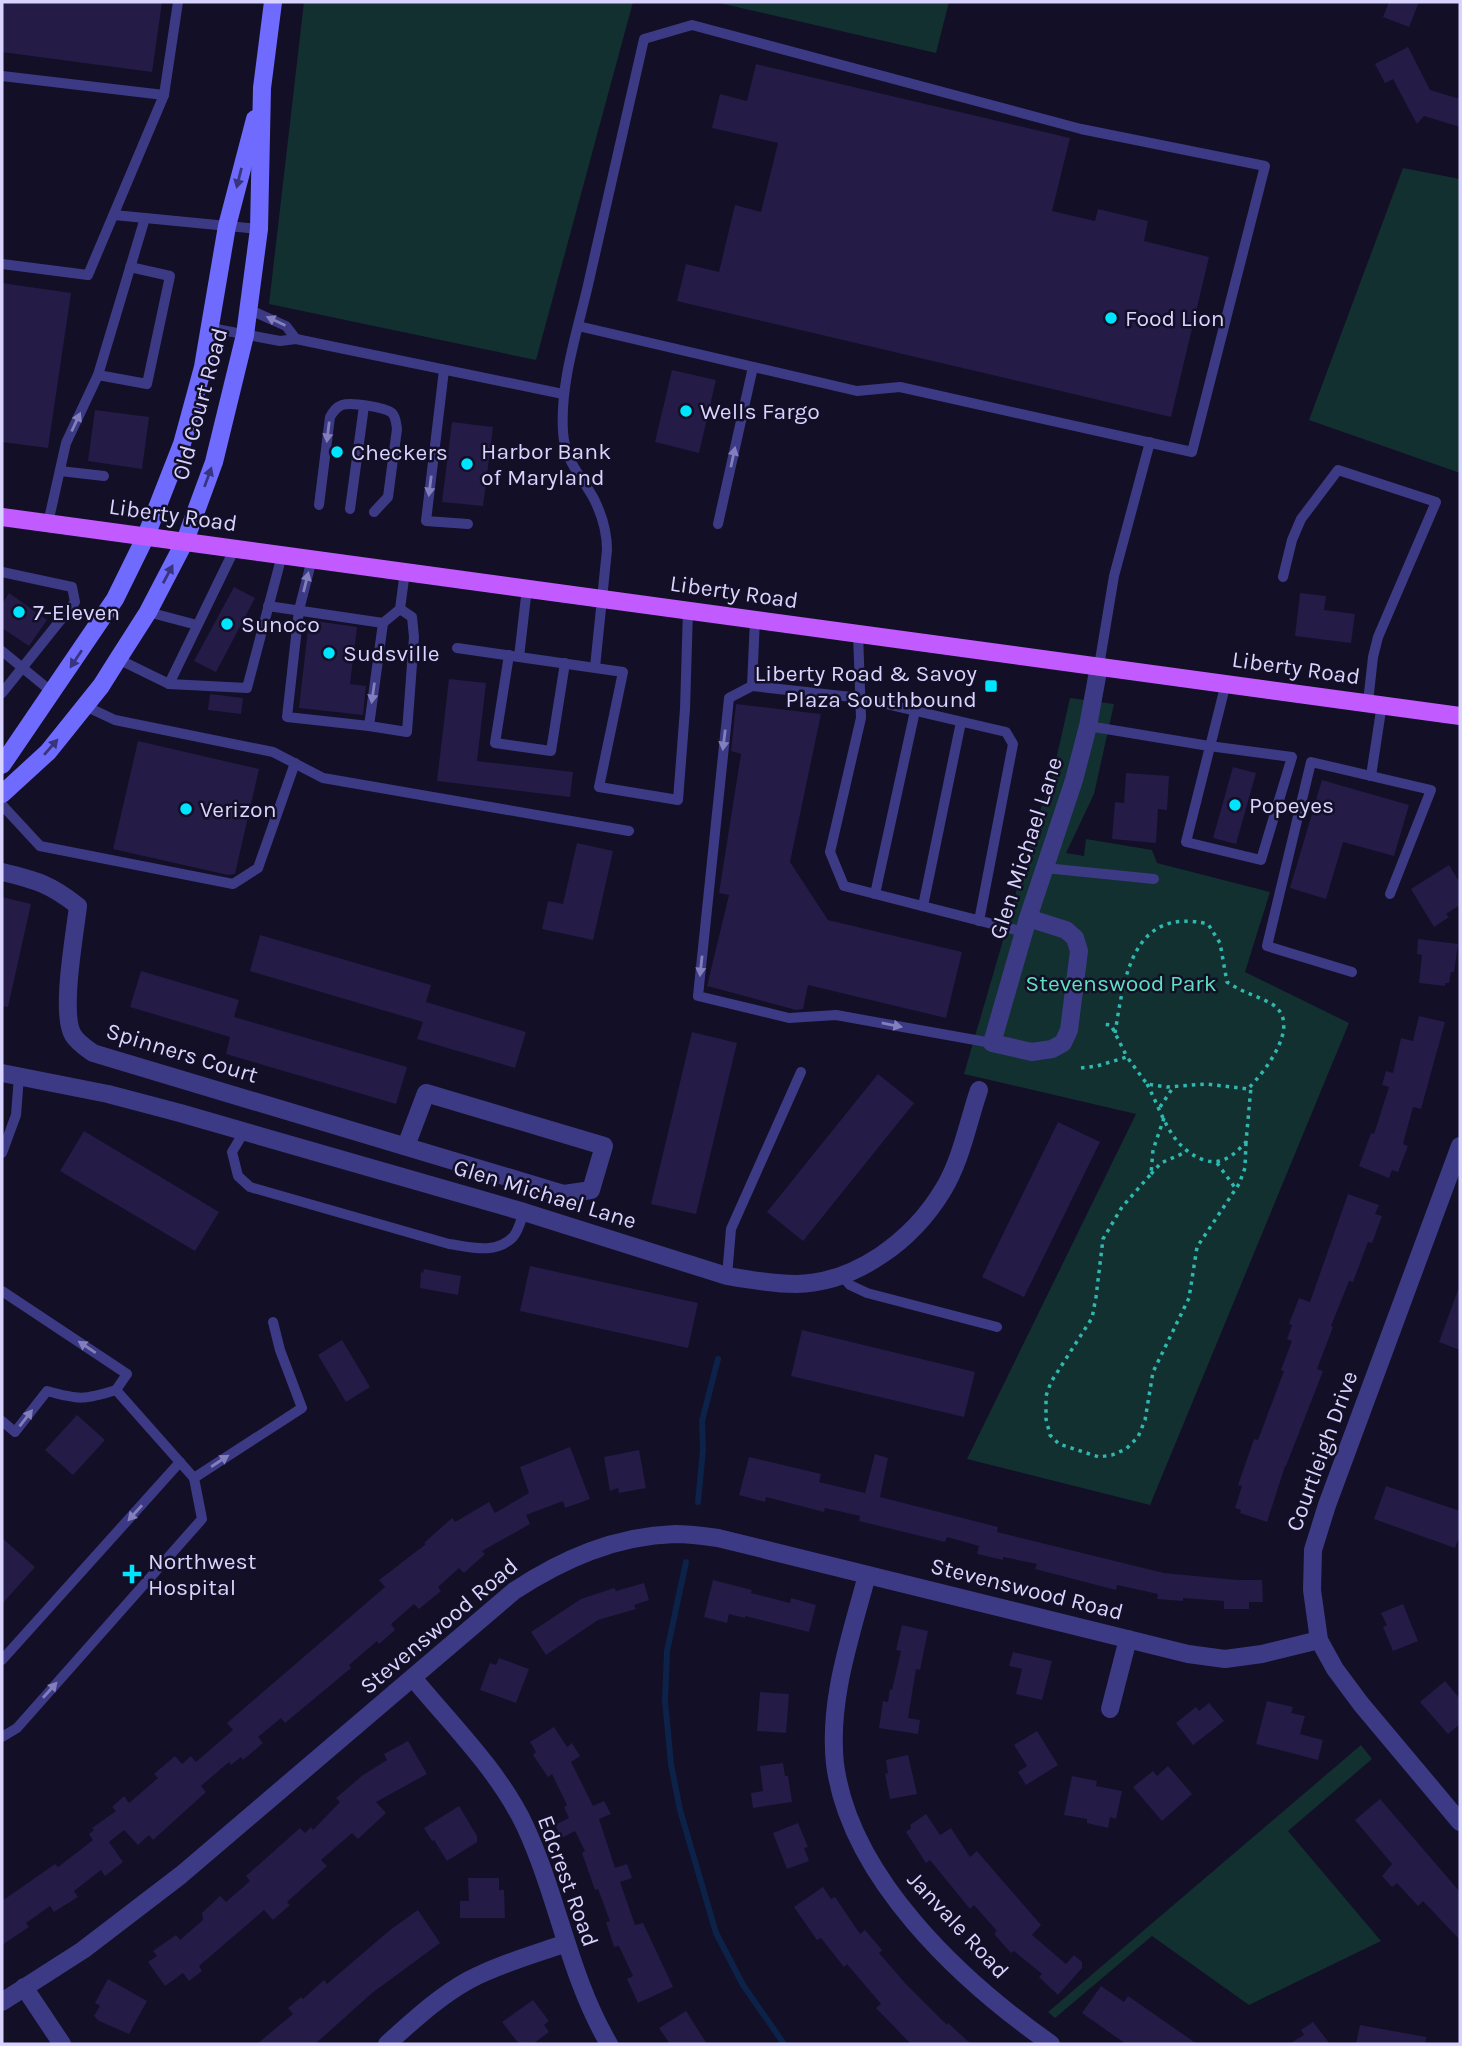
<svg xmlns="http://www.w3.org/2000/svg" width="1462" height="2046" font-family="Karla,sans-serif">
	<rect width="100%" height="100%" fill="#130f26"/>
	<g fill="#12302f">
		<path d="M304 2H633L536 360 269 304Z"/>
		<path d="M715 2H949L936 53Z"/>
		<path d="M1403 168 1460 179V473L1309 420Z"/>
		<path d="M1070 698 1114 704 1094 794 1066 853 1084 856 1086 839 1152 850 1157 863 1270 892 1245 972 1349 1023 1150 1505 967 1459 1136 1114 964 1074 1011 913 1029 839 1051 782Z"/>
		<path d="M1361 1745 1372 1759 1288 1831 1381 1941 1249 2005 1152 1936 1055 2018 1048 2012Z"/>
	</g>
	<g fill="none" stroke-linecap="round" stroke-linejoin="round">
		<g stroke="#0c2248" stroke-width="6">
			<path d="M698 1502 703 1449 702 1421 718 1359"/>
			<path d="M686 1562 667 1651 665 1701 671 1764 680 1810 716 1933 743 1985 784 2044"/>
		</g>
	</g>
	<g fill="#241b47">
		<path d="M2 2H162L152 72 2 52Z"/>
		<path d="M1389 2H1419L1409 27 1383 17Z"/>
		<path d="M1408 47 1430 90 1460 99V127L1424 116 1417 124 1393 79 1385 83 1375 64Z"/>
		<path d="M756 64 1070 138 1052 211 1095 221 1098 209 1148 221 1144 241 1209 257 1171 417 677 301 686 264 719 272 735 205 761 212 778 143 712 128 720 94 747 101Z"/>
		<path d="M2 283 71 293 48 448 2 442Z"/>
		<path d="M672 370 716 380 699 453 655 442Z"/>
		<path d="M95 410 149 417 142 469 88 461Z"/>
		<path d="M452 422 493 427 483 506 442 502Z"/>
		<path d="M234 587 255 598 216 672 194 661Z"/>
		<path d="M9 593 47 620 29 646 2 628V604Z"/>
		<path d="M1300 593 1326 596 1324 610 1355 614 1351 643 1295 636Z"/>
		<path d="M309 620 357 627 350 684 366 686 363 715 299 708Z"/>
		<path d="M449 679 486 683 477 761 573 772 570 797 437 781Z"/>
		<path d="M210 694 243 698 241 714 208 710Z"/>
		<path d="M736 704 821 714 790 862 828 920 962 952 946 1018 808 985 803 1009 796 1010 707 986 729 895 719 893 741 754 731 751Z"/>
		<path d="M138 741 259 769 235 874 228 875 113 849Z"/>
		<path d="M1233 767 1256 773 1236 844 1213 838Z"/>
		<path d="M1126 773 1169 776 1167 810 1158 809 1156 843 1112 839 1115 802 1124 803Z"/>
		<path d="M1322 780 1409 805 1394 856 1343 842 1326 899 1290 888Z"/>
		<path d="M577 843 613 851 593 940 542 929 548 901 563 904Z"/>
		<path d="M1449 865 1460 883V905L1446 914 1449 917 1434 927 1411 889Z"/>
		<path d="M2 897 31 904 8 1007 2 1006Z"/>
		<path d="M260 935 431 985 426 1002 526 1032 515 1068 417 1039 423 1022 250 971Z"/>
		<path d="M1418 939 1458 944 1454 972H1451L1449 983H1445V986L1419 983 1422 955 1417 954Z"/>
		<path d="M141 971 239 1000 234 1017 407 1067 396 1104 226 1054 230 1037 130 1007Z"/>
		<path d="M1419 1016 1445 1022 1421 1109 1413 1107 1403 1144 1408 1146 1398 1172 1392 1170 1389 1178 1359 1166 1371 1133 1374 1134 1389 1087 1382 1085 1386 1071 1393 1073 1401 1038 1413 1041Z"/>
		<path d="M692 1032 737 1043 696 1214 651 1204Z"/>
		<path d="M878 1074 914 1103 803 1241 767 1212Z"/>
		<path d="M1058 1122 1100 1142 1024 1297 982 1277Z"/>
		<path d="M84 1131 219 1212 195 1251 60 1171Z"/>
		<path d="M1348 1194 1379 1205 1375 1214 1382 1216 1372 1243 1368 1242 1353 1282 1349 1281 1331 1326 1333 1327 1317 1369 1323 1371 1286 1466H1285L1267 1522 1240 1513 1241 1510 1235 1508 1242 1486 1238 1485 1254 1439 1258 1440 1284 1371 1281 1370 1292 1341 1287 1339 1292 1325 1289 1324 1299 1298 1310 1302Z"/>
		<path d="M530 1266 698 1303 688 1348 520 1311Z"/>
		<path d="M424 1269 461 1276 458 1295 420 1288 421 1272 423 1273Z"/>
		<path d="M1458 1290H1460V1350L1439 1342Z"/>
		<path d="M802 1330 975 1372 964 1417 791 1376Z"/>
		<path d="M342 1340 370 1387 346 1402 318 1355Z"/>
		<path d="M77 1415 105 1440 73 1475 45 1450Z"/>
		<path d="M570 1447 590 1499 565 1508 563 1501 526 1515 530 1524 482 1551 485 1554 464 1573 459 1568 438 1587 441 1591 419 1609 414 1604 391 1624 395 1630 379 1644 377 1641 349 1665 351 1668 285 1723 281 1718 258 1737 263 1743 243 1760 241 1757 231 1765 229 1762 201 1786 206 1792 153 1840 149 1835 138 1845 124 1830 109 1842 123 1862 105 1876 101 1870 74 1891 78 1897 54 1912 50 1906 26 1923 29 1927 2 1945V1901L55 1864 58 1867 93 1840 89 1834 94 1830 92 1828 116 1811 112 1807 124 1796 129 1803 158 1778 154 1774 175 1756 182 1764 191 1756 196 1762 204 1755 233 1730 227 1723 385 1587 379 1580 426 1544 424 1543 452 1518 455 1522 489 1502 495 1513 529 1493 520 1467Z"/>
		<path d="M639 1450 646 1488 619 1493 618 1488 610 1491 604 1457Z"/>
		<path d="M875 1454 888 1458 880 1497 998 1527 997 1532 1164 1573 1237 1580H1262L1263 1602H1249V1609H1224V1601L1183 1598V1601L1157 1599 1158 1594 1117 1585 1116 1590 1035 1569 1037 1564 1003 1557V1560L977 1554 979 1546 947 1537 945 1542 859 1521 860 1516 825 1508 824 1512 766 1497 765 1502 739 1495 749 1457 821 1474 819 1482 865 1493Z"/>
		<path d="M1386 1486 1460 1511V1535L1455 1548 1374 1519Z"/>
		<path d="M2 1538 35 1567 2 1604Z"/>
		<path d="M713 1580 752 1590 751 1593 790 1603 791 1598 816 1605 809 1632 745 1616V1618L729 1614 727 1623 704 1617Z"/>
		<path d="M644 1583 649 1600 634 1605 636 1609 598 1620 546 1655 531 1632 581 1599 614 1588 616 1591Z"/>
		<path d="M1403 1604 1418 1641 1393 1651 1383 1627 1387 1625 1381 1613Z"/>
		<path d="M902 1625 928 1631 920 1670 916 1669 908 1718 920 1720 918 1734 879 1728 883 1701 888 1702 890 1689 892 1690 901 1651 896 1650Z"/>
		<path d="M1013 1652 1052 1661 1042 1700 1016 1694 1022 1669 1009 1666Z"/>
		<path d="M499 1658 529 1669 516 1703 480 1690 490 1663 496 1665Z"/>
		<path d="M1445 1681 1460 1699V1724L1448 1734 1420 1702Z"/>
		<path d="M760 1692 789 1694 786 1733 757 1731Z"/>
		<path d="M1267 1701 1293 1707 1291 1713 1305 1716 1300 1734 1323 1740 1318 1760 1256 1744Z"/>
		<path d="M1209 1703 1224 1721 1193 1745 1176 1723 1196 1707 1199 1711Z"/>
		<path d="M554 1727 567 1747 572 1743 580 1756 571 1762 593 1806 604 1801 611 1814 599 1819 615 1868 627 1864 632 1878 620 1882 635 1925 643 1923 673 1987 638 2003 627 1979 633 1976 619 1946 614 1947 606 1922 610 1921 598 1889 595 1890 582 1853 585 1851 575 1831 562 1838 555 1825 569 1818 564 1807 567 1805 552 1774 548 1777 533 1755 536 1752 530 1742Z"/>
		<path d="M1037 1731 1058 1765 1026 1785 1018 1772 1027 1766 1014 1745Z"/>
		<path d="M408 1741 427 1774 376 1802 386 1813 358 1839 352 1833 321 1860 327 1866 287 1902 290 1905 273 1920 264 1910 199 1966 202 1971 189 1981 183 1973 165 1986 148 1962 157 1956 153 1951 176 1935 180 1940 203 1920 202 1913 220 1896 226 1902 250 1881 246 1876 300 1828 305 1833 311 1827 313 1830 340 1802 336 1798 363 1775 387 1760 384 1754Z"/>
		<path d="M908 1755 917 1794 890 1799 885 1774 888 1773 886 1760Z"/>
		<path d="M783 1763 785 1776H788L792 1802 753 1808 751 1793 763 1791 760 1766Z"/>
		<path d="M1168 1766 1192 1794 1162 1821 1133 1787 1153 1771 1157 1776Z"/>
		<path d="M1072 1776 1097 1781 1096 1786 1122 1791 1116 1819 1110 1817 1108 1828 1087 1823V1819L1064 1815Z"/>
		<path d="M1380 1799 1460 1892V1940L1423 1901 1418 1906 1397 1883 1392 1887 1382 1876 1392 1864 1355 1820Z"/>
		<path d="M459 1806 477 1836V1842L447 1861 434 1840 432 1841 424 1828Z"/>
		<path d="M926 1814 940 1835 951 1828 970 1857 977 1851 1001 1879 1041 1925 1032 1935 1066 1964 1074 1955 1082 1962V1968L1058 1995 1039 1977 1042 1974 1014 1951 1011 1953 994 1934 997 1931 974 1905 970 1909 930 1860 926 1863 906 1832 911 1828 910 1825Z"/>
		<path d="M798 1823 808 1847 804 1848 809 1861 787 1869 773 1833Z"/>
		<path d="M468 1878H499V1890H504L505 1918H460V1901H469Z"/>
		<path d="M823 1887 831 1899 835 1897 860 1934 865 1930 882 1950 879 1953 905 1983 947 2025 948 2023 971 2044H911L876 2008 881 2004 847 1964 844 1967 821 1938 817 1940 794 1907Z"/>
		<path d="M418 1910 440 1943 372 1993 315 2044H257L293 2014 288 2008 301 1997 303 1999 324 1980 327 1984 390 1930Z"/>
		<path d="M108 1979 147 2001 129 2034 99 2021 94 2016 100 2006 95 2003Z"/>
		<path d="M1101 1986 1124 2002 1128 1996 1197 2044H1126L1082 2013Z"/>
		<path d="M533 2000 549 2021 544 2025 549 2032 533 2044H519L502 2022Z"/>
		<path d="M686 2011 707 2044H670L659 2028Z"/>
		<path d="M1313 2022 1330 2044H1289L1304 2035 1301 2030Z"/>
		<path d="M1360 2025 1426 2037 1425 2044H1356Z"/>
	</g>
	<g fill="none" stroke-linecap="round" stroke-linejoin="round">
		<g stroke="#2fb8b0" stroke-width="3.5" stroke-dasharray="3.5 5" stroke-linecap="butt">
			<path d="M1115 1033C1124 978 1132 906 1208 924L1220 943 1227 982C1241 992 1258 996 1272 1004 1303 1024 1265 1071 1248 1089L1206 1084 1167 1087 1147 1084 1127 1057"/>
			<path d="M1081 1068 1097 1066 1127 1057 1111 1025 1102 1024"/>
			<path d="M1147 1084C1163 1114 1170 1148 1204 1160 1222 1166 1234 1155 1246 1142L1251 1087"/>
			<path d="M1160 1107 1174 1086"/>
			<path d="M1164 1118 1153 1150 1151 1174 1122 1207 1103 1239 1096 1297 1092 1318 1051 1382 1046 1396V1419L1050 1435 1059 1444 1099 1457 1112 1455 1126 1449 1138 1437 1145 1420 1153 1372 1189 1298 1197 1247 1239 1184 1245 1168 1246 1142"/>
			<path d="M1217 1163 1236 1189"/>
			<path d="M1151 1174 1161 1163 1186 1152"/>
		</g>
		<g stroke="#3d3a85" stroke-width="10">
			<path d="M2 76 164 95"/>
			<path d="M114 215 259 229"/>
			<path d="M2 264 88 275 164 95 178 2"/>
			<path d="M578 326 857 391 900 387 1192 452 1265 166 1081 129 692 25 644 39C626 121 607 203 588 285 577 333 560 382 563 432 565 462 581 475 594 499 602 515 607 532 607 550L595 667"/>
			<path d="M211 328 280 341 296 339 286 326 248 309"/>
			<path d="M296 339 563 394"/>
			<path d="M444 370 426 521 468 524"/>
			<path d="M98 375 147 384 170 276 130 267"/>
			<path d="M60 471 104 476"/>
			<path d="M319 505 330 417C333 412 336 407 342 405 351 402 385 407 392 413 396 417 396 423 397 429L388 497 374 512"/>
			<path d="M350 509 364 406"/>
			<path d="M48 523 66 443 98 375 145 218"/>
			<path d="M718 524 753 367"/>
			<path d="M312 559 299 610 287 717 369 726 383 623 400 609 405 571"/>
			<path d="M2 572 72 587 75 602 2 693"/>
			<path d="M1283 577 1292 540 1301 519 1338 470 1436 502 1378 637 1373 657 1368 702"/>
			<path d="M268 606 383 623"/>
			<path d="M148 612 197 625"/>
			<path d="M755 619 752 686 860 698 1006 732 1013 744 979 921"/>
			<path d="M858 633 861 718 830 852 844 886 1024 932"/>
			<path d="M457 648 623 672 599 787 678 800 685 709 688 610"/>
			<path d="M2 651 52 692"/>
			<path d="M509 655 495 743 551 751 565 663"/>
			<path d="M519 657 527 588"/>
			<path d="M118 659 169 684 235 548"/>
			<path d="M1099 666 1114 576 1150 442"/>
			<path d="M169 684 247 688 282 555"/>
			<path d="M752 686 729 698 698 996 789 1018 836 1015 992 1043"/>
			<path d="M85 706 115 720 273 752 323 778 629 831"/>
			<path d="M369 726 407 732 414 637 412 617 400 609"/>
			<path d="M1088 726 1209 746 1292 757 1261 860 1186 842 1226 683"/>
			<path d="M1371 776 1431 790 1390 894"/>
			<path d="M2 805 40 846 233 884 258 868 295 763"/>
			<path d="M1045 868 1154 879"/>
			<path d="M875 894 915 711"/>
			<path d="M923 906 961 722"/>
			<path d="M1352 972 1267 946 1311 762 1371 776 1382 704"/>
			<path d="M244 1132 232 1152 238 1176 250 1187 449 1244C470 1247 496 1255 513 1237 518 1232 521 1220 524 1212"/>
			<path d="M2 1153 16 1115 19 1076"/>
			<path d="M841 1274 850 1285 867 1293 997 1327"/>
			<path d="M727 1276 731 1229 801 1072"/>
			<path d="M2 1291 127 1374 116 1390"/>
			<path d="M2 1421 15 1432 47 1391C79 1400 84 1400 116 1390L194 1478"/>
			<path d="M2 1660 180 1462"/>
			<path d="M2 1737 17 1728 202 1519 194 1478 302 1408 280 1350 273 1322"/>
		</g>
		<g stroke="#3d3a85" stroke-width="18">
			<path d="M2 872C36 880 50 884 78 906 75 934 60 1013 73 1035 78 1043 86 1048 93 1053L564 1194 591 1190 604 1146 426 1093 406 1146"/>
			<path d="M1028 918 1066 930 1075 938 1079 951 1069 1030 1063 1043 1052 1049 1032 1052 992 1043 1028 918 1074 780 1088 726 1099 666"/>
			<path d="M2 1073 108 1094 180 1113 524 1212 727 1276C750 1280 772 1284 796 1284 856 1283 913 1240 943 1190 961 1161 968 1122 979 1090"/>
			<path d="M1460 1146 1327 1505 1313 1550 1312 1590 1319 1640 1335 1669 1361 1704 1460 1822"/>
			<path d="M867 1575C851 1636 828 1700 835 1764 850 1878 961 1981 1051 2044"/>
			<path d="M413 1678C452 1725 499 1771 525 1826 558 1897 569 1976 609 2044"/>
			<path d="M1110 1709 1128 1639"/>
			<path d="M24 1987 62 2044"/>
			<path d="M2 2002 83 1950 181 1875 514 1591C563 1559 615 1536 675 1534 689 1534 704 1536 718 1538L1188 1654 1225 1659 1262 1654 1319 1640"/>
			<path d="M387 2044C413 2021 438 1997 469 1980 499 1964 533 1955 566 1943"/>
		</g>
		<g stroke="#6f6bff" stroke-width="18">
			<path d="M2 765 115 599 146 536 182 444 203 367 227 226 255 119"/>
			<path d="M2 794 48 752 101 686 118 659 148 612 185 541 214 462 245 335 259 229 262 88 273 2"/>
		</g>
		<path stroke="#c25bff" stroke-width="18" d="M2 517 1460 716"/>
	</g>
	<defs><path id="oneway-solid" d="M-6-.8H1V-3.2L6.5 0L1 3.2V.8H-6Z" transform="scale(1.75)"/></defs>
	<g fill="#38347d">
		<use href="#oneway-solid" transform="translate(239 178) rotate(104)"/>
		<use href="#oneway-solid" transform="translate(208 477) rotate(-70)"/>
		<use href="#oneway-solid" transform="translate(168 574) rotate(-62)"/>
		<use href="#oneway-solid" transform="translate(76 659) rotate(124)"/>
		<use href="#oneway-solid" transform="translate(51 747) rotate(-49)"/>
	</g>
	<g fill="#837fbc">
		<use href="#oneway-solid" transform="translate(276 321) rotate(-155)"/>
		<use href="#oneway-solid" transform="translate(76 422) rotate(-65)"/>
		<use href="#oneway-solid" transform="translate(328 432) rotate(97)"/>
		<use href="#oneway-solid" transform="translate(733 457) rotate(-78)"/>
		<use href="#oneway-solid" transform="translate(430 486) rotate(97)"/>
		<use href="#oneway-solid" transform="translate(306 582) rotate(-76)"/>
		<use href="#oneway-solid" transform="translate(373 693) rotate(98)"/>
		<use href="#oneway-solid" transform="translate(724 740) rotate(97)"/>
		<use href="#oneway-solid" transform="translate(701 966) rotate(96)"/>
		<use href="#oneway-solid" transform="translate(892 1025) rotate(11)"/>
		<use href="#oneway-solid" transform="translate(87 1347) rotate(-146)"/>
		<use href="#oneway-solid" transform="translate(26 1418) rotate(-52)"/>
		<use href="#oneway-solid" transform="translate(220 1461) rotate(-33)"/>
		<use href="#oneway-solid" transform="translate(135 1513) rotate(132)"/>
		<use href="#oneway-solid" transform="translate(50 1690) rotate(-48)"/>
	</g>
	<g fill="#00e5ff" stroke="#130f26" stroke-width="2.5">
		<circle cx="1111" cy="318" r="7"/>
		<circle cx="686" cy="411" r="7"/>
		<circle cx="337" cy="452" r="7"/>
		<circle cx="467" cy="464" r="7"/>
		<circle cx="19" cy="612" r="7"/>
		<circle cx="227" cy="624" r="7"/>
		<circle cx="329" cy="653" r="7"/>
		<rect x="984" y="679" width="14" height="14" rx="3.5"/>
		<circle cx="1235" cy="805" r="7"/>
		<circle cx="186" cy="809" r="7"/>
		<path d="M128.5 1563.5h7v7h7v7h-7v7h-7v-7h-7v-7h7z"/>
	</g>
	<g text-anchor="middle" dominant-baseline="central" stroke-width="5" stroke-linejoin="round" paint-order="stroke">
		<g font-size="23" fill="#d9d4ff" stroke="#130f26" text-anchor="start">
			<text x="1125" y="318">Food Lion</text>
			<text x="700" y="411">Wells Fargo</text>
			<text x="481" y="451">Harbor Bank<tspan x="481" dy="26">of Maryland</tspan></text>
			<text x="351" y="452">Checkers</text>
			<text x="33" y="612">7-Eleven</text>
			<text x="241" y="624">Sunoco</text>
			<text x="343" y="653">Sudsville</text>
			<text x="977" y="673" text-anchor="end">Liberty Road &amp; Savoy<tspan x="977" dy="26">Plaza Southbound</tspan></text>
			<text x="1249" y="805">Popeyes</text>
			<text x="200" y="809">Verizon</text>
			<text x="148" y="1561">Northwest<tspan x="148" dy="26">Hospital</tspan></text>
		</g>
		<g font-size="23" fill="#d9d4ff" stroke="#130f26">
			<text transform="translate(200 404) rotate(-75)">Old Court Road</text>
			<text transform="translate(173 515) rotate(8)">Liberty Road</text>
			<text transform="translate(734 592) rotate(8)">Liberty Road</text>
			<text transform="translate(1296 668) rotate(8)">Liberty Road</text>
			<text transform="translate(1026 848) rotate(-72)">Glen Michael Lane</text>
			<text transform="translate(182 1053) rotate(17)">Spinners Court</text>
			<text transform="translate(545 1194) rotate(17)">Glen Michael Lane</text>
			<text transform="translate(1322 1451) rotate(-70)">Courtleigh Drive</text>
			<text transform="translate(1027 1589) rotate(14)">Stevenswood Road</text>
			<text transform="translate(439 1626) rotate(-40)">Stevenswood Road</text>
			<text transform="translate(568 1881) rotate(70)">Edcrest Road</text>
			<text transform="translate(958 1925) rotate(47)">Janvale Road</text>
		</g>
		<g font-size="23" fill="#5fe0c0" stroke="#130f26">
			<text x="1121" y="983">Stevenswood Park</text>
		</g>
	</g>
	<rect width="1462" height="2046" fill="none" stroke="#d9d4ff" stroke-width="7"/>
</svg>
